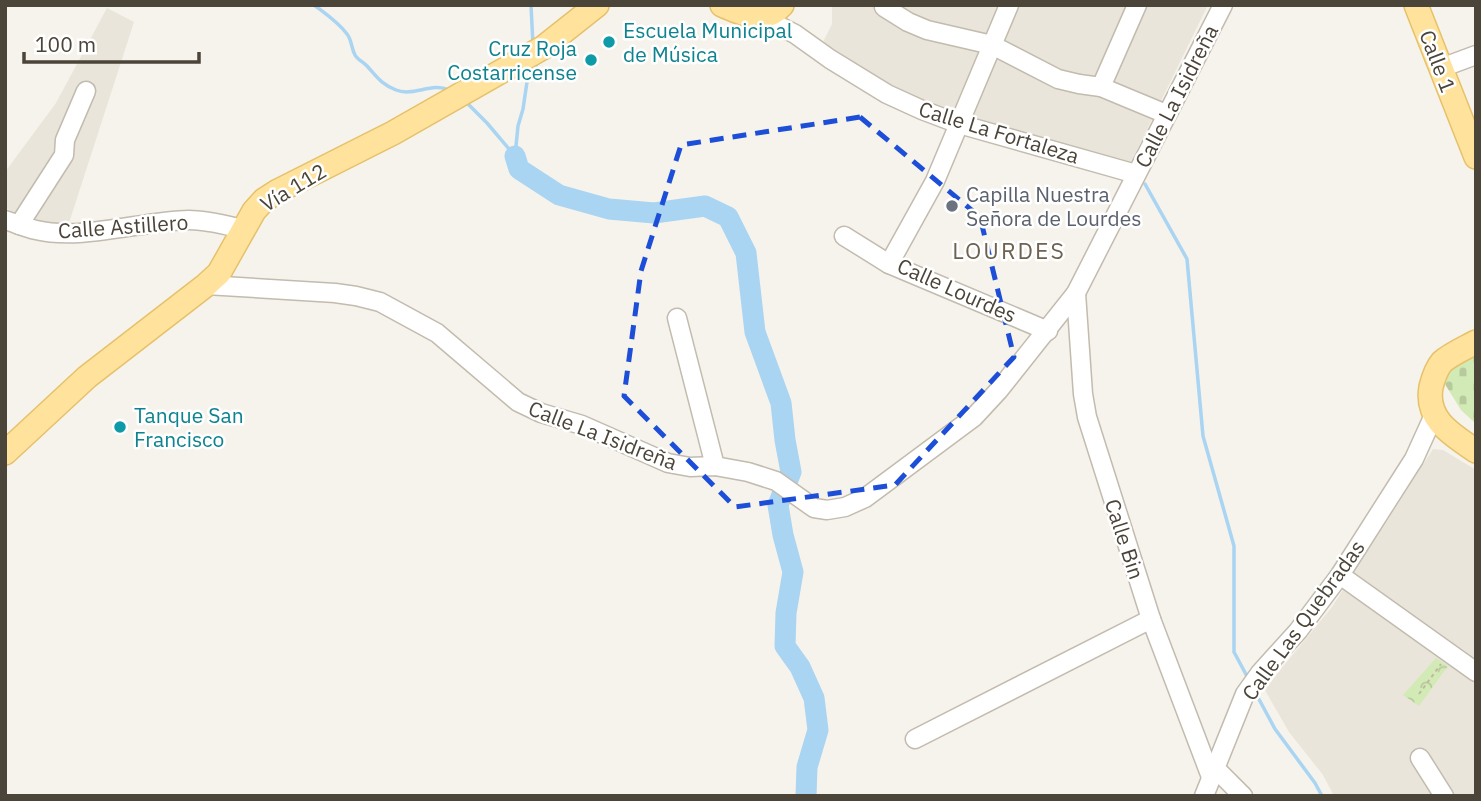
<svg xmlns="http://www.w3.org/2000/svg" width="1481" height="801" font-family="'IBM Plex Sans',sans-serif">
	<defs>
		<pattern id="forest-crowns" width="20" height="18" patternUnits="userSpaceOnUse" patternTransform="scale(1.75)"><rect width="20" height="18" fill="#d2eab5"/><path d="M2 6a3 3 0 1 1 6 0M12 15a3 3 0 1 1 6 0" fill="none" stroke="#b6ca9c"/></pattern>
		<pattern id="cemetery-stones" width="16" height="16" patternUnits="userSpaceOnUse" patternTransform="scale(1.75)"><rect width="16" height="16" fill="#d2eab5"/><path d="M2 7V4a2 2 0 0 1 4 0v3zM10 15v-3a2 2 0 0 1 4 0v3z" fill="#b6ca9c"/></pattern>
	</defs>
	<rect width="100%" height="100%" fill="#f6f3ec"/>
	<g fill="#eae5da">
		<path d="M832 5H1208L1130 164 1043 138 959 117 882 80 823 42 832 24Z"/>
		<path d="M107 8 134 22 68 226 31 223 5 207V172L56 103Z"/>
		<path d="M1433 449 1443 450 1476 470V796H1334L1323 775 1289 732 1263 687 1272 680 1332 607Z"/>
	</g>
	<path fill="url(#forest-crowns)" d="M1436 658 1448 666 1419 706 1403 695Z"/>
	<path fill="url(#cemetery-stones)" d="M1476 353V424L1461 410 1443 381 1445 373Z"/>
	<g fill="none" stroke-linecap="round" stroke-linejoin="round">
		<g stroke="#a9d4f2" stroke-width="3.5">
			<path d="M314 5C326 14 338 22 347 34 352 40 351 48 355 55 357 59 363 62 367 66 377 77 381 84 396 90 413 97 432 82 449 90"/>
			<path d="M531 5 533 45"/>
			<path d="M464 100 487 123 515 156"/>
			<path d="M515 156 518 126 523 109 527 82 534 73 537 62"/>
			<path d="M1145 184 1187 259 1203 436 1234 546V652L1249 680"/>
			<path d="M1254 690 1275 729 1315 783 1322 796"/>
		</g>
		<path stroke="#a9d4f2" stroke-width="21" d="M515 156 519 169 559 195 609 209 654 213 705 206 728 217 746 253 755 332 781 403 785 440 791 472 778 505 783 535 793 572 786 613 785 646 800 667 814 698 818 730 807 767 806 796"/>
		<defs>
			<g id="minor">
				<path d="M885 5 884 7 908 22 927 30 992 45 1058 79 1079 84 1101 87 1166 114"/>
				<path d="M762 17 795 34 830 59 887 94 922 110 959 124 1136 174"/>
				<path d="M1441 68 1476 55"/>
				<path d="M1101 87 1137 5"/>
				<path d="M5 220C15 223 26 228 36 230 82 241 141 221 189 220 207 220 225 225 243 229"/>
				<path d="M19 225 64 155 65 140 86 91"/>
				<path d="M844 236 889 264 1048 331"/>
				<path d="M889 264 935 181 1009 5"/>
				<path d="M206 285 335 293 356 296 380 302 437 333 518 402 541 413 582 425 668 463 690 467 715 466 748 472 776 481 814 508 827 510 845 507 865 498 974 417 999 390 1076 293 1223 5"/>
				<path d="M1076 293 1083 394 1087 417 1151 619 1211 777"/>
				<path d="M677 318 715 466"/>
				<path d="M1340 575 1476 672"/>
				<path d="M915 739 1151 619"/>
				<path d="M1420 758 1444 796"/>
				<path d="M1214 767 1243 796"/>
				<path d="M1204 796 1245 694 1260 673 1298 631 1340 575 1414 459 1434 415"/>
			</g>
			<g id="major">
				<path d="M722 5C743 14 764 25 782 5"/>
				<path d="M1416 5 1476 157"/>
				<path d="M1476 342C1465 348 1451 354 1442 362 1436 369 1433 379 1431 387 1425 420 1453 435 1476 451"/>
				<path d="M5 453 87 377 206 285 219 273 254 211 264 200 278 191 393 133 544 47 597 5"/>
			</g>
		</defs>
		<use href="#minor" stroke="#c2bbae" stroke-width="21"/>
		<use href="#major" stroke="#e6c16a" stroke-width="26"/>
		<g stroke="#c4b79f" stroke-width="2" stroke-dasharray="3.5 3.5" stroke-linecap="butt">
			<path d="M1474 417 1476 416"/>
			<path d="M1419 694 1441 664"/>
		</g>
		<use href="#minor" stroke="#fff" stroke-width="18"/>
		<use href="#major" stroke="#ffe39c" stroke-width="23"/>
	</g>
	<path fill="none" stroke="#1d4ed8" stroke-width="5" stroke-dasharray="14 9" stroke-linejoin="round" d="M860 117 980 217 1014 357 895 485 735 507 624 396 641 271 681 145Z"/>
	<g fill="#0f9aa8" stroke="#fff" stroke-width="2.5">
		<circle cx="609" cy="42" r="7"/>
		<circle cx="591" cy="60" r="7"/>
		<circle cx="120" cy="427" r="7"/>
	</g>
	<circle fill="#6b7280" stroke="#fff" stroke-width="2.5" cx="952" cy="206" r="7"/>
	<g text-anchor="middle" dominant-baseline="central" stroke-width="5" stroke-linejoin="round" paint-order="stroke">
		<g font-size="21" fill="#0d838f" stroke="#fff" text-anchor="start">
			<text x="623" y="30">Escuela Municipal<tspan x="623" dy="24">de Música</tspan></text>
			<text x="577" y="48" text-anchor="end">Cruz Roja<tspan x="577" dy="24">Costarricense</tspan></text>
			<text x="134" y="415">Tanque San<tspan x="134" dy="24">Francisco</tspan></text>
		</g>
		<g font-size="21" fill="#4b4439" stroke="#fff">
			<text transform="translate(1438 61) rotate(69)">Calle 1</text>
			<text transform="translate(1176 96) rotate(-63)">Calle La Isidreña</text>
			<text transform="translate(999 132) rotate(17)">Calle La Fortaleza</text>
			<text transform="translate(293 187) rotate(-31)">Vía 112</text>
			<text transform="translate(123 226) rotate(-4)">Calle Astillero</text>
			<text transform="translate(957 290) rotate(24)">Calle Lourdes</text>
			<text transform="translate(603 435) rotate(21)">Calle La Isidreña</text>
			<text transform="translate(1125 539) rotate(72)">Calle Bin</text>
			<text transform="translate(1303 620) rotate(-54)">Calle Las Quebradas</text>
		</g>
		<g font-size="21" fill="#5b616d" stroke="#fff" text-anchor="start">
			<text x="966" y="194">Capilla Nuestra<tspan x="966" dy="24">Señora de Lourdes</tspan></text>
		</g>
		<g font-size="23" letter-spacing="2" fill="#6e6250" stroke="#fff">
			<text x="1009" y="250">LOURDES</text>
		</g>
	</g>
	<rect width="1481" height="801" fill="none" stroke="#4b4439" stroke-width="14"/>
	<path d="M24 52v10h175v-10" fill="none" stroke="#4b4439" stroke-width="3.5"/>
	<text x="35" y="52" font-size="21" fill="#4b4439" stroke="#ffffff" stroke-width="5" paint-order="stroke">100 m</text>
</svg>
